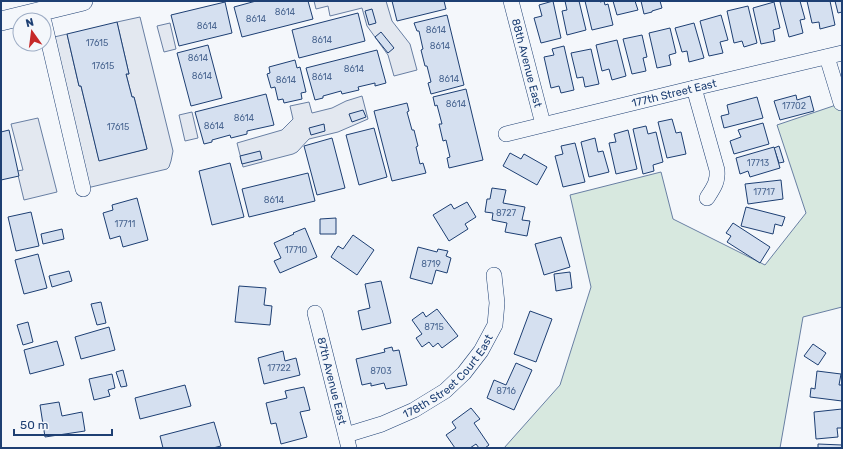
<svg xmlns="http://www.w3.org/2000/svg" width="843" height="449" font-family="Rubik,sans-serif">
	<rect width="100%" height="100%" fill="#f4f7fb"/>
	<path fill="#d7e8df" stroke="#687fa3" d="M842 103V307L803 317 780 448H504L560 385 591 287 570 195 661 172 673 219 765 265 806 213 777 125Z"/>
	<g fill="#e3e8f0" stroke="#687fa3">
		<path d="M314 1H386L392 21 410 44 417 70 394 76 388 55 367 26 362 8 330 16 328 6 316 9Z"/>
		<path d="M140 17 173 151 171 161 169 167 167 169 87 188 50 38 67 34 79 86H81L99 160 147 149 134 97H132L126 74H129L117 22Z"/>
		<path d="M170 23 176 49 164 52 157 26Z"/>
		<path d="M362 96 368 119 338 132 309 139 297 152 293 154 243 167 237 143 282 130 293 119 290 106 309 102 312 113 332 108 346 101Z"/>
		<path d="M192 112 198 138 185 141 179 115Z"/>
		<path d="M38 118 57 192 24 200 17 171 23 170 11 124Z"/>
	</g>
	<g fill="#d5e0f0" stroke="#1d3f73">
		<path d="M256 1H308L313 19 242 37 234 7Z"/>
		<path d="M392 1H444L446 9 397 21Z"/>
		<path d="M553 1 561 38 541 43 534 18 542 16 539 5Z"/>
		<path d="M565 1H579L586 30 567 35 562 11 567 10Z"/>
		<path d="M585 1H600V2L604 1 605 5 608 4 613 25 592 30Z"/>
		<path d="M613 1H635L638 10 617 15Z"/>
		<path d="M641 1H660L662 8 652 11V12L644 14Z"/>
		<path d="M784 1H800L805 19 800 20 803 33 789 37 780 2Z"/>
		<path d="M807 1H830L835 25 820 29 819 22 812 23Z"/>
		<path d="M835 1H842V12L838 13Z"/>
		<path d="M225 2 232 33 179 46 171 15Z"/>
		<path d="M774 2 780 28 773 30 775 41 761 44 753 8Z"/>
		<path d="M748 6 757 43 744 47 742 41 734 43 727 11Z"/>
		<path d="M372 9 376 23 369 25 365 11Z"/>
		<path d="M358 13 365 41 299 58 292 30Z"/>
		<path d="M447 15 464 85 431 94 428 83 431 82 427 66H425L421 50 423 49 419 31H417L414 23Z"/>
		<path d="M721 15 728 40 720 42 723 53 709 56 700 21Z"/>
		<path d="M117 22 129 74H126L132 97H134L147 149 99 161 81 86H79L67 34Z"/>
		<path d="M694 23 704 58 689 62 687 51 682 52 675 28Z"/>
		<path d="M670 28 676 53 669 55 671 65 657 68 649 33Z"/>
		<path d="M381 32 394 48 388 53 375 37Z"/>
		<path d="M642 35 647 57 643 58 646 71 632 74 623 39Z"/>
		<path d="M617 40 626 76 612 80 609 69 602 71 596 45Z"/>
		<path d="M208 45 222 98 191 106 177 53Z"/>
		<path d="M564 46 574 90 561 93 559 86 551 88 544 57 554 55 552 49Z"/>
		<path d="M591 49 599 84 585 87 583 77 577 78 571 53Z"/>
		<path d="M377 50 386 83 375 86V83L358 87 359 90 342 94 341 91 323 96V98L315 100 306 68Z"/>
		<path d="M295 60 297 68 300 67 306 92 301 93 302 99 284 103 283 99 278 100 275 87 271 88 267 74 270 73 269 67Z"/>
		<path d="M466 89 483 160 449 168 447 158 450 157 446 140 443 141 439 124H442L437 105 435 106 433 97Z"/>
		<path d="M266 94 274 125 247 131V134L231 138 230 135 212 140V142L204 144 195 112Z"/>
		<path d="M796 95 797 100 810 96 814 111 780 120 774 101Z"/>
		<path d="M757 97 763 118 724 128 721 116 729 114 727 105Z"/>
		<path d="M407 103 409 111 407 112 412 130H414L418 146 416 147 420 164 423 163 426 173 392 181 374 111Z"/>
		<path d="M363 110 366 117 352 122 349 114Z"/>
		<path d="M672 119 676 133 681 132 686 154 667 158 658 122Z"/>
		<path d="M763 123 769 144 734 154 730 141 741 137 738 130Z"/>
		<path d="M324 124 325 131 311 135 309 128Z"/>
		<path d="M646 126 648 134 656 132 663 162 653 165 654 171 643 174 633 129Z"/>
		<path d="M374 128 387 177 359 185 346 135Z"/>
		<path d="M9 130 19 176 1 180V132Z"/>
		<path d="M628 130 637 169 616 174 609 143 616 142 614 134Z"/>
		<path d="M332 138 345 188 317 195 304 146Z"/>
		<path d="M595 138 598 152 603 151 609 172 589 177 581 142Z"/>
		<path d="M575 143 585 182 563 187 555 156 563 154 561 146Z"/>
		<path d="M779 146 784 162 779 163 774 148Z"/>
		<path d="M774 147 780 168 750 177 748 171 740 174 736 158Z"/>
		<path d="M260 151 262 159 242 164 240 156Z"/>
		<path d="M510 153 521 159 524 154 547 167 537 185 503 166Z"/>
		<path d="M230 163 244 217 212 225 199 171Z"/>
		<path d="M308 173 315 201 249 217 242 189Z"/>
		<path d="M781 180 783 199 748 204 745 184Z"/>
		<path d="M492 188 506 190 503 203 525 207 522 220 530 221 527 236 505 232 507 223 492 220 493 213 485 212 487 199H490Z"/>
		<path d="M137 198 148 240 123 247 120 236 110 239 103 213 113 210 112 205Z"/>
		<path d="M467 202 476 217 465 224 468 229 449 241 433 215 451 204 454 209Z"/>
		<path d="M746 207 785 217 782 226 775 224 773 234 741 226Z"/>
		<path d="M31 212 39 246 16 251 8 217Z"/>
		<path d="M336 218V234H320V219Z"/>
		<path d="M733 223 770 247 760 263 727 242 731 236 726 233Z"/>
		<path d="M305 228 317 257 280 273 274 261 281 258 274 243 294 234 293 233Z"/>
		<path d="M62 229 64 239 43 244 41 234Z"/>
		<path d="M353 235 374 250 357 275 331 257 338 246 343 249Z"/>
		<path d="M561 237 570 267 544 275 535 244Z"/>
		<path d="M418 247 437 252 438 249 448 251 446 256 451 258 447 273 436 270 432 284 410 278Z"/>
		<path d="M38 254 47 288 24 294 15 260Z"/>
		<path d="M69 271 72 281 52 287 49 276Z"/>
		<path d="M570 272 572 288 556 291 554 274Z"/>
		<path d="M381 281 391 323 362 330 358 311 370 308 365 284Z"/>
		<path d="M239 286 266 288 264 305 272 306 270 325 235 322Z"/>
		<path d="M101 302 106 323 97 325 91 304Z"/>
		<path d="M437 309 458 336 442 348 438 343 433 347 429 342 422 347 416 338 422 334 412 320 423 312 426 317Z"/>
		<path d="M530 311 552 319 536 362 514 354Z"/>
		<path d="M28 322 33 342 23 345 17 325Z"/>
		<path d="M109 327 115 350 81 359 75 337Z"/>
		<path d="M57 341 64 365 30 374 24 350Z"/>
		<path d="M813 344 826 353 818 365 804 356Z"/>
		<path d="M392 347 393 351 399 350 407 385 386 389 384 383 371 386V383L362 385 356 359 385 352 384 349Z"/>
		<path d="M283 351 285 361 296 358 300 375 264 384 258 358Z"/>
		<path d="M516 363 532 370 514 410 487 398 494 380 506 385Z"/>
		<path d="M123 370 127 386 121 387 116 372Z"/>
		<path d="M817 371 841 374 839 385H842V401L810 397 811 388 815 389Z"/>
		<path d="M112 374 115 388 108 390 110 396 94 400 89 379Z"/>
		<path d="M185 385 191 406 140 419 135 398Z"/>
		<path d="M304 387 310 410 300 412 307 437 281 444 276 423 271 424 266 403 287 398 285 391Z"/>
		<path d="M59 402 62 416 82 412 85 431 45 437 40 405Z"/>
		<path d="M471 408 480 419 474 423 489 445 485 448H479L476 444 470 448H455L446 435 456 428 452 422Z"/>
		<path d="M842 409V428H837L838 437 816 439 814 412Z"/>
		<path d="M214 422 221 446 213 448H163L160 436Z"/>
		<path d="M818 444 842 445V448H818Z"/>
	</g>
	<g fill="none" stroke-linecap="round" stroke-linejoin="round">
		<defs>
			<g id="minor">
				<path id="s1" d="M511 1 543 124"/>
				<path d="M44 22 83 189"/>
				<path d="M827 57 841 103"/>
				<path d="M694 88 717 170C718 182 714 187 707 198"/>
				<path id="s2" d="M506 134 694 88 842 53"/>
				<path id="s3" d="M315 313 349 448"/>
				<path id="s4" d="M346 435 382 424 414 410 445 391 464 373 481 351 495 325 497 303 494 275"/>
			</g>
			<path id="major" d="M1 21 83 1"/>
		</defs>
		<use href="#minor" stroke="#1d3f73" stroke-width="16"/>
		<use href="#major" stroke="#1d3f73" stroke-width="20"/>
		<use href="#minor" stroke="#f4f7fb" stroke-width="15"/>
		<use href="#major" stroke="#f4f7fb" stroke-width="19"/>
	</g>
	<g text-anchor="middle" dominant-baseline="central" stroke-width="3" stroke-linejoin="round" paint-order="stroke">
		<g font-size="9" fill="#4b6792">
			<text x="285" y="12">8614</text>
			<text x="256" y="19">8614</text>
			<text x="207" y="26">8614</text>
			<text x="436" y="30">8614</text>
			<text x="322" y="40">8614</text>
			<text x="97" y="43">17615</text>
			<text x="440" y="46">8614</text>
			<text x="198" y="58">8614</text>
			<text x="103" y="66">17615</text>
			<text x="354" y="69">8614</text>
			<text x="202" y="76">8614</text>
			<text x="322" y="77">8614</text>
			<text x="449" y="79">8614</text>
			<text x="286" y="80">8614</text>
			<text x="456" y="104">8614</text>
			<text x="794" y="106">17702</text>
			<text x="244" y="118">8614</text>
			<text x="214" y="126">8614</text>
			<text x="118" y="127">17615</text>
			<text x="758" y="163">17713</text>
			<text x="764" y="192">17717</text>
			<text x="274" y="200">8614</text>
			<text x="506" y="213">8727</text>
			<text x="125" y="224">17711</text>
			<text x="296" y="250">17710</text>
			<text x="431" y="264">8719</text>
			<text x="434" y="327">8715</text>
			<text x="279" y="368">17722</text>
			<text x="381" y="371">8703</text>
			<text x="506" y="391">8716</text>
		</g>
		<g font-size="11" fill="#1d3f73" stroke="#f4f7fb">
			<text stroke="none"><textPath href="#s1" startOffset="64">88th Avenue East</textPath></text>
			<text stroke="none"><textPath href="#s2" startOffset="173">177th Street East</textPath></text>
			<text stroke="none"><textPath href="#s4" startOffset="121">178th Street Court East</textPath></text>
			<text stroke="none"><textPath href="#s3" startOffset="70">87th Avenue East</textPath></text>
		</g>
	</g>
	<rect width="843" height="449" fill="none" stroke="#1d3f73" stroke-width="4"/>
	<g transform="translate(32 32) rotate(346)"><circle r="19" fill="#f4f7fb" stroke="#9eadc5"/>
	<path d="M0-3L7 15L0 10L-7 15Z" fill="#c62828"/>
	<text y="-6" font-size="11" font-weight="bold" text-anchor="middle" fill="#1d3f73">N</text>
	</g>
	<path d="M14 429v6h98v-6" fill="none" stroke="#1d3f73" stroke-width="2"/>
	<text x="20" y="429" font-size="12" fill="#1d3f73" stroke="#f4f7fb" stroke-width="3" paint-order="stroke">50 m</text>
</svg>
